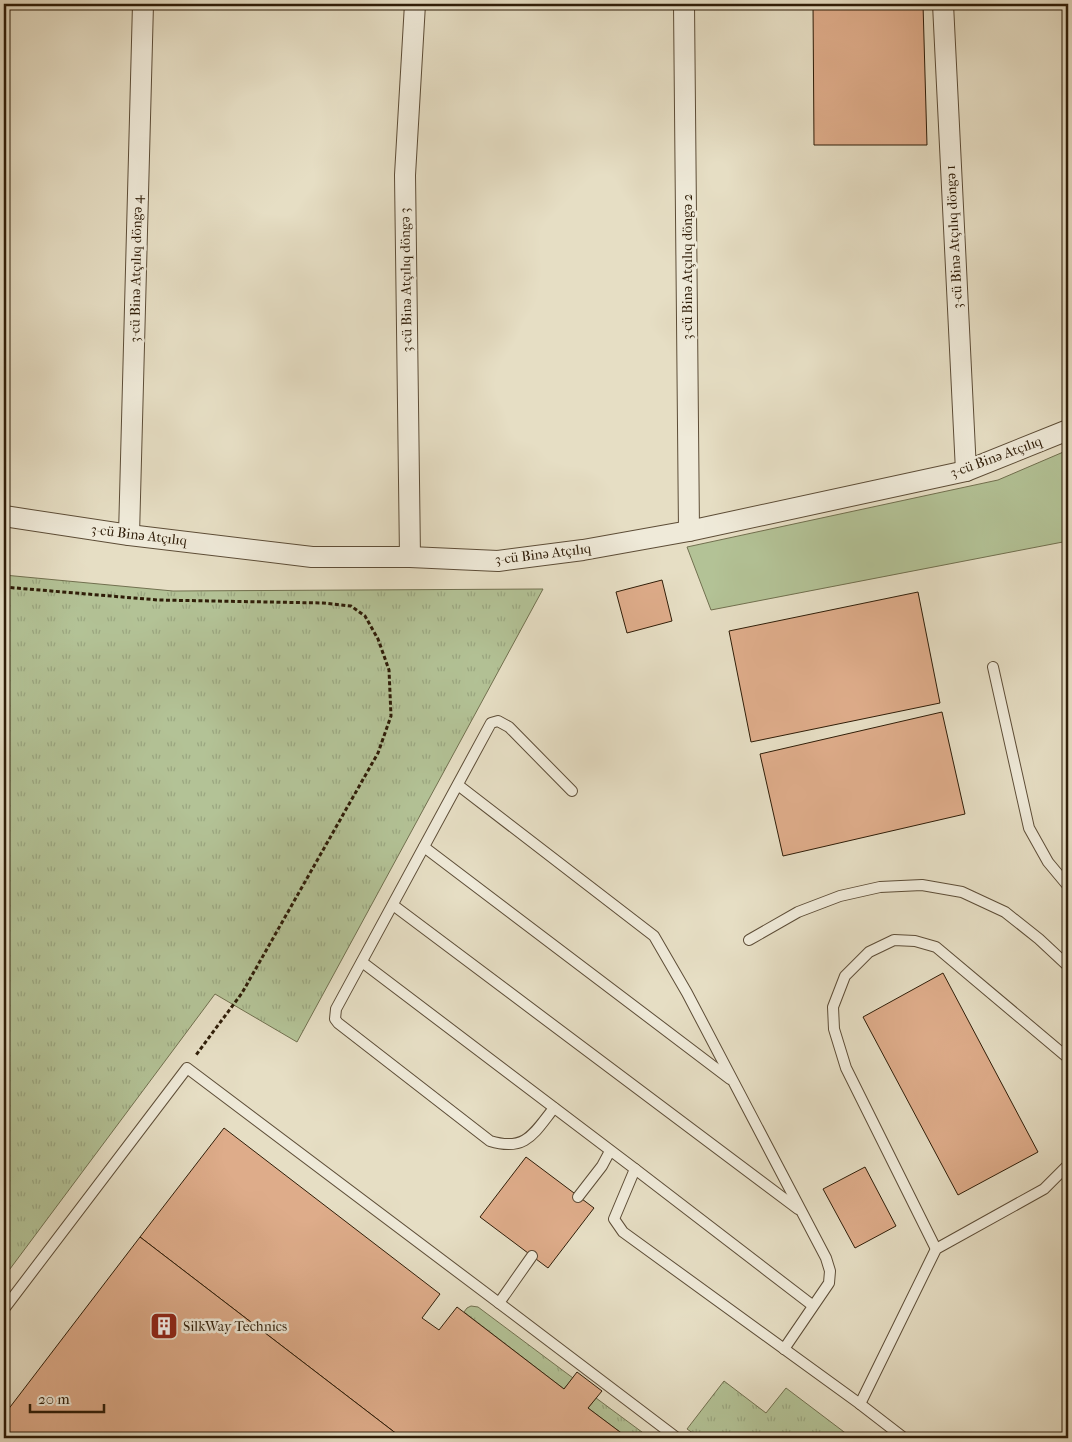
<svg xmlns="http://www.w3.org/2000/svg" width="1072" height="1442" font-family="'IM FELL French Canon',serif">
	<defs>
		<pattern id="grass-tufts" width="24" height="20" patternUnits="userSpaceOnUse" patternTransform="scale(1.25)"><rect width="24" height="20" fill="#b3c296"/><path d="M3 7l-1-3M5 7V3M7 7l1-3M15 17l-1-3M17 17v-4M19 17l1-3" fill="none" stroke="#9aa680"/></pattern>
	</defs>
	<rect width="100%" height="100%" fill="#e6dec4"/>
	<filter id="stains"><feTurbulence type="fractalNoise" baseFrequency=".004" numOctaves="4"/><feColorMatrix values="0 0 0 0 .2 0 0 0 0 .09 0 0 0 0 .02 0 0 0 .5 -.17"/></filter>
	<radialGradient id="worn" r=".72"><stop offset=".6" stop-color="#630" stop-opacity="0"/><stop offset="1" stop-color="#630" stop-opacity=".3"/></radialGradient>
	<g fill="url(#grass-tufts)" stroke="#71704f">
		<path d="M4 575 173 591 543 589 297 1042 215 994 4 1277Z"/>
		<path d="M471 1306 478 1307 573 1378 564 1389 464 1312 467 1308Z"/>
		<path d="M724 1381 766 1413 786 1388 852 1438H700L687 1429Z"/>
		<path d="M596 1398 650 1438H628L588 1408Z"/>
	</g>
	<path fill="#b3c296" stroke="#71704f" d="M1068 450V541L711 610 687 547 998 480Z"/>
	<g fill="#deac8a" stroke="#2f1d08">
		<path d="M813 4H923L927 145H814Z"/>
		<path d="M662 580 672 621 627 633 616 592Z"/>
		<path d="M918 592 940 703 751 742 729 631Z"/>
		<path d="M942 712 965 814 783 856 760 754Z"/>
		<path d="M943 973 1038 1152 958 1195 863 1017Z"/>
		<path d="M224 1128 440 1294 422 1318 439 1330 457 1307 564 1389 577 1372 602 1391 588 1408 628 1438H402L140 1237Z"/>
		<path d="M526 1157 594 1208 548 1268 480 1217Z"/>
		<path d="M865 1167 896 1226 855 1248 823 1189Z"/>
		<path d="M140 1237 402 1438H4V1415Z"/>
	</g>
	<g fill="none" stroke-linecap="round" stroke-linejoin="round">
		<defs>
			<g id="lane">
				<path d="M993 667 1029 828 1048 862 1068 886"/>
				<path d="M458 785 654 936 687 993 826 1258 830 1271 829 1283 784 1349"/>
				<path d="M424 847 730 1079"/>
				<path d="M393 905 798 1209"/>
				<path d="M749 940 798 912 840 896 880 887 922 885 962 892 1005 912 1039 939 1068 966"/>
				<path d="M362 962 635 1169 614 1219 623 1232 860 1404 904 1438"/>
				<path d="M554 1108C534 1133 526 1152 490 1141L338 1023 335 1019 336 1009 491 723 498 721 509 727 572 791"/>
				<path d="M635 1169 812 1305"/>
				<path d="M578 1197 602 1166 610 1151"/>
				<path d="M936 1249 846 1068 834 1029 833 1007 845 976 869 952 894 940 915 941 936 947 1068 1058"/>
				<path d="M532 1256 499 1303 677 1438"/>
				<path d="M4 1309 187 1068 499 1303"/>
				<path d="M860 1404 936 1249 1044 1189 1068 1165"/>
			</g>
			<g id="street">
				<path d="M684 4 689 531"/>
				<path d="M943 4 966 471"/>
				<path d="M4 516 129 535 312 557H410L498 561 583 550 689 531 966 471 1068 430"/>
				<path d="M129 535 143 4"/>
				<path d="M410 557 405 175 415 4"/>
			</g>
		</defs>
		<use href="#lane" stroke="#5d4d37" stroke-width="12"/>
		<use href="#street" stroke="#5d4d37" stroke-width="22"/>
		<path stroke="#2f1d08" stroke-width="3" stroke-dasharray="4 2.5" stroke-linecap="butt" d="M4 587 158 600 323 603 351 606 365 616 378 639 389 670 391 716 378 753 242 993 196 1055"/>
		<use href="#lane" stroke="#efead9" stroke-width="10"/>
		<use href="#street" stroke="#efead9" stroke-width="20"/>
	</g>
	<defs>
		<symbol id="building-square" viewBox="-11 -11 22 22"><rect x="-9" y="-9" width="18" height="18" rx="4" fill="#8f2418" stroke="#efead9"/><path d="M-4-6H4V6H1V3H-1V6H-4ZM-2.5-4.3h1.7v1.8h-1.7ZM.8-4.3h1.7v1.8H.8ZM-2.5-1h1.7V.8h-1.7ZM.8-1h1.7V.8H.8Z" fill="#fff"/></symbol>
	</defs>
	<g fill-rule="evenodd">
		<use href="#building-square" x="148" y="1310" width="32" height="32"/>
	</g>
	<g text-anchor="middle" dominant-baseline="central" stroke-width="5" stroke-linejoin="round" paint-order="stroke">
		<g font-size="14" fill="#2f1d08" stroke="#efead9">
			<text transform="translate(954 237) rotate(-93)">3-cü Binə Atçılıq döngə 1</text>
			<text transform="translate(687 267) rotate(-90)">3-cü Binə Atçılıq döngə 2</text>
			<text transform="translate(136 269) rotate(-89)">3-cü Binə Atçılıq döngə 4</text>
			<text transform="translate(406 280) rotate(-91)">3-cü Binə Atçılıq döngə 3</text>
			<text transform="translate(996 457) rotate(-20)">3-cü Binə Atçılıq</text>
			<text transform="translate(139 535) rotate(7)">3-cü Binə Atçılıq</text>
			<text transform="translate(543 554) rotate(-7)">3-cü Binə Atçılıq</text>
		</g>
		<g font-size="14" fill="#2f1d08" stroke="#efead9" text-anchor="start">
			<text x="183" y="1326">SilkWay Technics</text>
		</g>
	</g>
	<rect width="1072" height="1442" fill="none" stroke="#e6dec4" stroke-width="20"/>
	<rect x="5" y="5" width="1062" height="1432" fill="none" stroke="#2f1d08" stroke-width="2.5"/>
	<rect x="10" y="10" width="1052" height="1422" fill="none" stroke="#2f1d08"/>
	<path d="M30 1404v8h74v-8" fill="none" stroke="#2f1d08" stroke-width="2.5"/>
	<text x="38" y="1404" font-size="15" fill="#2f1d08" stroke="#efead9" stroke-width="4" paint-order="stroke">20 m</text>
	<rect width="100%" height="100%" filter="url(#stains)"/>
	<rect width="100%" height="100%" fill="url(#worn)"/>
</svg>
